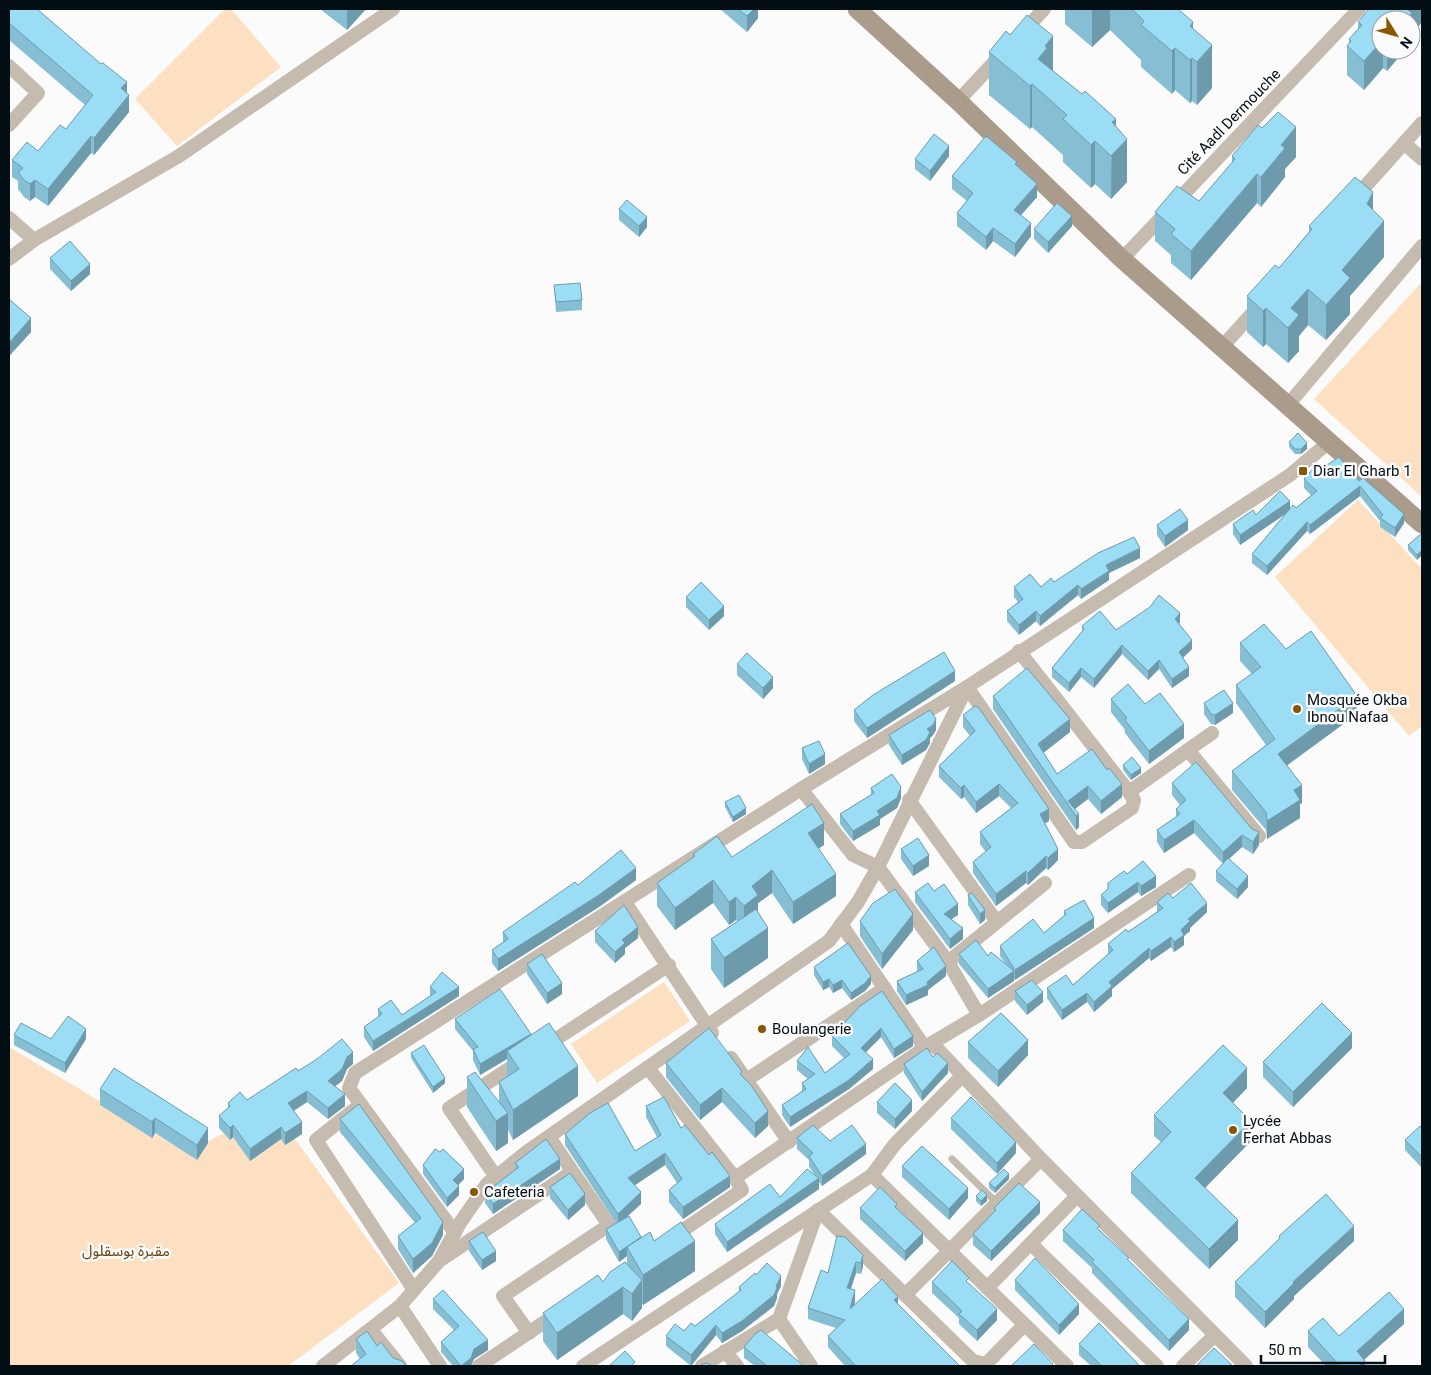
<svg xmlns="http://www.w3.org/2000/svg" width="1431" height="1375" font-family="Roboto,'Noto Sans Arabic',sans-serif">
	<rect width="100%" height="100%" fill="#fbfbfb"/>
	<g fill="#fde0c1">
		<path d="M225 9H231L281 67 177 146 135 99Z"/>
		<path d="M1422 282V497L1314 399Z"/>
		<path d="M1358 500 1422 569V726L1409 736 1275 577Z"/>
		<path d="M664 982 690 1021 597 1083 571 1044Z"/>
		<path d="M9 1047 187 1153 272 1107 399 1283 288 1366H9Z"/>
	</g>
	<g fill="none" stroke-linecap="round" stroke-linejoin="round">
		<path stroke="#c5bbaf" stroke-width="7" d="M952 1159 996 1202"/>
		<g stroke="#c5bbaf" stroke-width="14">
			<path d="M1022 33 1044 9"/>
			<path d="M9 66 38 93 9 125"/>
			<path d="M958 101 1000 56"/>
			<path d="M1404 143 1422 159"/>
			<path d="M1353 200 1422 123"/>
			<path d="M9 218 34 240"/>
			<path d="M9 259 34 240 179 156 393 9"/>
			<path d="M1122 259 1359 9"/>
			<path d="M1221 348 1259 306"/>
			<path d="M1287 406 1422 246"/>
			<path d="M1188 750 1259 836"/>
			<path d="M801 789 853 855 878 867 948 962"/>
			<path d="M1129 792 1212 733"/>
			<path d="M909 800 997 922"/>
			<path d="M625 902 712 1033"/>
			<path d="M841 924 925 1048"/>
			<path d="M979 1015 948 962 1045 883"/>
			<path d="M932 1043 1041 1159 1246 1366"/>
			<path d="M544 1047 669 965"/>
			<path d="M731 1058 789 1142"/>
			<path d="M648 1068 735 1178 742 1190 670 1239"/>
			<path d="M748 1079 885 988"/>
			<path d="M355 1109 316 1140 414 1290"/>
			<path d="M872 1175 1067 1366"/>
			<path d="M496 1177 449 1108 521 1061"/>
			<path d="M735 1178 932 1043 979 1015 1189 875"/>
			<path d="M455 1233 349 1088 355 1073 801 789 967 687 1074 842H1082L1132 808 1134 800 1129 792 1019 651"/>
			<path d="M1031 1244 1157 1366"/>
			<path d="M442 1259 572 1172"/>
			<path d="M987 1288 1077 1196"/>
			<path d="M905 1295 1041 1159"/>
			<path d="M400 1306 440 1366"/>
			<path d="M371 1330 400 1366"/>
			<path d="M529 1333 503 1296 609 1225 549 1137"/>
			<path d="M725 1351 737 1366"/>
			<path d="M323 1366 400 1306 439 1261 460 1223 487 1184 528 1151 829 941 858 902 878 867 967 687 1290 475 1329 442"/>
			<path d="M479 1366 558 1313"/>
			<path d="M583 1366 872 1175 895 1144 961 1077"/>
			<path d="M702 1366 779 1319"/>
			<path d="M811 1366 779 1319 818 1210 973 1361 986 1364 1024 1325"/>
			<path d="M1183 1366 1214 1336"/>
		</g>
		<path stroke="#ab9b8a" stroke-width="19" d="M857 9 958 101 1122 259 1422 524"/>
	</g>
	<g fill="#86bed4">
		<path d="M9 9 127 93 129 112 94 155 91 153 48 206 35 197 30 201 24 197 18 189V181L12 177V160L38 151 66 129 85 105 9 40Z"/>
		<path d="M320 9H366L347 30Z"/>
		<path d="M720 9H758V18L747 32Z"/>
		<path d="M1065 9H1178L1193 29 1212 88 1197 105 1192 101 1190 103 1175 90 1172 94 1141 67V60L1110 30 1092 47 1065 24Z"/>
		<path d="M1422 9V22L1412 34V42L1381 20V50H1405L1387 71 1383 68 1364 90 1347 75V46L1349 43V39L1358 29V22Z"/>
		<path d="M989 52 1053 71 1116 126 1127 182 1111 199 1095 184 1091 188 1063 162V155L1032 127 1030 129 989 95Z"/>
		<path d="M949 156 930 181 915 169V159Z"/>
		<path d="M1232 156 1296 157 1285 169V177L1261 207 1257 203 1191 280 1171 263V255L1155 241V212L1199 201 1232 163Z"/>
		<path d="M1017 166 1037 197 1021 215 1031 236 1015 257 993 241 986 250 957 226V213L967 201 952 189V176Z"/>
		<path d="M619 209 647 227 639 237 619 220Z"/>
		<path d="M1373 210 1384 257 1350 296V314L1326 340 1308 325 1299 336V351L1288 363 1266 344 1263 347 1247 332V296L1279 268 1309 232V226Z"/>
		<path d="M1072 226 1048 253 1034 239V229Z"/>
		<path d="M50 258 90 274 71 291 50 269Z"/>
		<path d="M554 285 582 300V310L556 312Z"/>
		<path d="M9 299 31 332 10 355 9 354Z"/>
		<path d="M1289 442 1307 449 1301 454H1295L1289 447Z"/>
		<path d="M1321 469 1359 481 1404 523 1395 537 1380 527V521L1360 496 1310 534 1307 531 1267 575 1252 563V554L1286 513 1240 545 1233 534V524L1256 515 1296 508 1311 495 1304 488V479Z"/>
		<path d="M1157 525 1188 530 1165 547 1157 535Z"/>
		<path d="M1422 533V555L1417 560 1408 550V545Z"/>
		<path d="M1140 558 1109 573V580L1081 599 1078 595 1040 626 1036 621 1019 635 1007 621V611L1018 602 1014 597V587H1041Z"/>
		<path d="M686 597 724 616 709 630 686 607Z"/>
		<path d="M1180 622 1179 624 1192 649 1183 658 1189 676 1172 688 1159 669 1148 680 1122 654 1094 688 1081 677 1069 692 1052 677V668L1082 632V626L1116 630Z"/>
		<path d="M1240 643 1286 649 1357 714 1287 765 1302 803 1300 804V818L1267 839 1266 830 1232 790V771L1266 745 1236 703V685L1252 674 1240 661Z"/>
		<path d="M737 664 773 688 763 699 737 675Z"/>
		<path d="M955 681 867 738 854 721V710Z"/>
		<path d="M993 696 1070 732 1043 753 1057 774 1122 797 1101 814 1088 799 1075 809 1079 827 1076 830 993 709Z"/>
		<path d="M1111 699 1145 704 1184 738 1149 764 1125 733V730L1111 712Z"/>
		<path d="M1204 703 1233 713 1215 725 1211 724 1204 714Z"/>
		<path d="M963 715 1049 821 1045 823 1058 860 1048 870 1046 868 1028 885 1026 883 996 906 973 873V862L986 852 980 844V832L1011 808 999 796 976 813 964 797 961 799 939 777V766L970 736 963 727Z"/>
		<path d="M936 730 933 735 930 738V743L926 750 902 765 889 745V735Z"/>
		<path d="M802 748 825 764 809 774 802 759Z"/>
		<path d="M1123 765 1141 773 1131 780 1123 770Z"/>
		<path d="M1172 783 1259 845 1253 854 1242 847 1229 859 1248 887 1237 899 1216 881V871L1223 864 1194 833 1164 853 1157 842V830L1176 817V809L1180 805 1172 795Z"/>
		<path d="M871 788 901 798 897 808 880 819V825L853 841 840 824V814L871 795Z"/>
		<path d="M725 802 746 814 733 822 725 807Z"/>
		<path d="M824 845 819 848 836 896 793 924 772 893 758 903V914L768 958 724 988 711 969V939L738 921 736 920 729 925 713 903 675 930 657 906V883L693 858V854L732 857Z"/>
		<path d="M901 849 929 866 913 876 901 859Z"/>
		<path d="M1127 874 1156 887 1141 896 1138 892 1108 913 1101 905V895L1108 890V883Z"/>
		<path d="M636 880 599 907 498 971 492 963V950L503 942V932L578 885Z"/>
		<path d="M934 891 958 915 951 919 963 939 950 949 915 902V892Z"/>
		<path d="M968 895 985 920 980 924 968 905Z"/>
		<path d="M1173 898 1207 912 1190 928V931L1184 936V945L1174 952 1171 947 1151 961 1149 958 1112 989V996L1094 1012 1087 1002 1062 1020 1047 998V988L1073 985 1108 954V944L1128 932 1157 912V902Z"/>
		<path d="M1064 911 1094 928 1015 980 1014 979V981L988 998 959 964V954L988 956 1005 963 1000 956V946L1044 933 1064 916Z"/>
		<path d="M860 921 913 930 882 969 860 936Z"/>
		<path d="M595 931 638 938 625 948V954L615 963 595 942Z"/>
		<path d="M917 961 946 976 928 990V995L906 1005 897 991V981L917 972Z"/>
		<path d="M527 964 562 994 547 1004 527 974Z"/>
		<path d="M814 967 871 984 865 991 851 1000 842 988 833 993 829 987 823 990 814 975Z"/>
		<path d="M430 987 459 996 373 1051 364 1037V1027L378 1017V1009L402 1015 430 996Z"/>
		<path d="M1015 991 1043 1002 1027 1015 1015 1001Z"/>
		<path d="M860 1006 913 1046 894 1058 881 1037 866 1052 873 1069 849 1089 790 1127 782 1115V1105L802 1091V1083L808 1079 797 1070V1061L825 1073 844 1058 832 1046V1036Z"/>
		<path d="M455 1019 531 1035 578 1096 513 1140 508 1130V1143L496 1151 467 1107V1077L499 1102V1082L507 1077V1059L480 1075 473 1060V1051L455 1029Z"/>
		<path d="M14 1035 51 1039H86L65 1073 14 1045Z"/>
		<path d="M968 1042 1028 1055 998 1087 968 1058Z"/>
		<path d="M1352 1048 1293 1107 1263 1077V1062Z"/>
		<path d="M411 1053 445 1083 433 1093 411 1058Z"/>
		<path d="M933 1057 948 1073 922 1101 904 1073V1064Z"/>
		<path d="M666 1063 742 1076 768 1126 755 1138 722 1102 700 1120 666 1077Z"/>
		<path d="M353 1064 347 1069 342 1081 335 1086 345 1106 328 1119 307 1102 294 1111 302 1134 285 1145 281 1139 250 1161 233 1137 230 1140 219 1128V1116L228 1108V1103L247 1100 298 1071Z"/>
		<path d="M1247 1088 1233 1103 1251 1141 1205 1188 1238 1240 1209 1269 1131 1193V1173L1161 1142 1154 1136V1115Z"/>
		<path d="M100 1089 208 1143 197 1160 155 1133 152 1138 100 1105Z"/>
		<path d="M877 1102 912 1111 895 1129 877 1113Z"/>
		<path d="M646 1106 681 1128 730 1187 683 1219 669 1202V1190L677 1183 665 1165 634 1185 641 1204 627 1216 641 1238 654 1241 695 1271 643 1305 642 1304V1308L632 1321 623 1314 557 1360 543 1341V1313L603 1282 627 1265V1256L619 1262 606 1239V1229L616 1223 565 1145V1134L635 1151 657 1137 646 1117Z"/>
		<path d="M951 1118 1016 1153 997 1174 951 1129Z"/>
		<path d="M340 1119 443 1235 432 1256 413 1273 398 1249V1236L415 1223 340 1132Z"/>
		<path d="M1422 1128 1421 1167 1405 1150V1140Z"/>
		<path d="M797 1138 830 1141 866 1154 822 1186 819 1182V1189L727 1252 715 1234V1224L780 1197 815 1175 809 1167V1160L797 1149Z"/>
		<path d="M515 1163 560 1169 493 1214 485 1203V1193L515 1170Z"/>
		<path d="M423 1165 464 1179 458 1185 459 1195 447 1207 423 1174Z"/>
		<path d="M902 1166 968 1198 949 1220 902 1177Z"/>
		<path d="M1009 1179 995 1193 989 1188V1183Z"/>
		<path d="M550 1187 585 1205 568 1220 550 1198Z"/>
		<path d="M976 1196 987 1201 981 1206 976 1201Z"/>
		<path d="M860 1208 897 1209 923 1243 905 1261 860 1219Z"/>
		<path d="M994 1208 1040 1213 991 1261 973 1245V1234L994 1212Z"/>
		<path d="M1063 1230H1100L1129 1261 1189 1330 1169 1351 1092 1273V1268L1063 1241Z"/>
		<path d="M1279 1236 1354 1241 1294 1296V1299L1265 1328 1235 1297V1282L1279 1240Z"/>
		<path d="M845 1237 863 1266 861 1274 856 1273 851 1289 855 1301 854 1306 898 1304 960 1366H845L828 1347V1336L836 1328 808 1319V1308L828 1273Z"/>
		<path d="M469 1241 496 1261 482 1270 469 1251Z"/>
		<path d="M756 1275 781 1286 777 1294V1298L774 1306 742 1331 722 1343 716 1335 691 1366 666 1346V1336L684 1331 695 1326 739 1292V1287Z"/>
		<path d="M1015 1280 1079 1314 1059 1335 1015 1290Z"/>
		<path d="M932 1282 969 1283 997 1320 977 1341 959 1324V1318L932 1293Z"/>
		<path d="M433 1299 488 1350 474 1359 471 1366H453L441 1352V1342L454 1330 433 1309Z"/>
		<path d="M1404 1324 1364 1360 1365 1366H1326L1308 1347V1331L1339 1336Z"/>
		<path d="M356 1339 377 1346 393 1358 360 1359 356 1353Z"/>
		<path d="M1079 1344 1139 1366H1091L1079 1355Z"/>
		<path d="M744 1347 804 1366H755L744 1358Z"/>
	</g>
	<g fill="#6d9bac">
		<path d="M349 9H366L347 30V11Z"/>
		<path d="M754 9H758V18L747 32V16Z"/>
		<path d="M1092 9H1110V30L1092 47Z"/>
		<path d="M1408 9H1422V22L1412 34 1411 43V20H1406Z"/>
		<path d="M1193 22V59L1192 58V101L1190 103V26Z"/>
		<path d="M1053 36V79L1038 59 1045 46Z"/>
		<path d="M1381 42V50H1383V68L1364 90V61Z"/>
		<path d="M1212 45V88L1197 105V62Z"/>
		<path d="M1175 48V90L1172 94V51Z"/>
		<path d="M1387 50H1405L1387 71Z"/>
		<path d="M127 82V98L129 95V112L94 155V138L121 88Z"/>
		<path d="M1032 84V127L1030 129V86Z"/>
		<path d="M1116 119V151L1127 139V182L1111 199 1112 122Z"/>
		<path d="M1296 127V157L1285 169V177L1261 207V177L1281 145Z"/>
		<path d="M91 136V153L48 206V189Z"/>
		<path d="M1095 141V184L1091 188V145Z"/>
		<path d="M949 146V156L930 181V171Z"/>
		<path d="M1257 174V203L1191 280V251Z"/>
		<path d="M35 180V197L30 201V184Z"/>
		<path d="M1037 184V197L1014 223V210Z"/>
		<path d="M1373 192V228L1367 204Z"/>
		<path d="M1072 216V226L1048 253V242Z"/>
		<path d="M647 217V227L639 237V226Z"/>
		<path d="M1384 221V257L1350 296V314L1326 340V305L1342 270Z"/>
		<path d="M1031 223V236L1015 257V244Z"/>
		<path d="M993 228V241L986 250V237Z"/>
		<path d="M90 264V274L71 291V281Z"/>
		<path d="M1308 289V325L1299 336V351L1288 363V328L1291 308Z"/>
		<path d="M1266 308V344L1263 347V311Z"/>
		<path d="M31 318V332L10 355V342Z"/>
		<path d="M1307 443V449L1301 454V449Z"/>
		<path d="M1360 486V496L1310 534V525Z"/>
		<path d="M1290 501V511L1240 545V535Z"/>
		<path d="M1404 514V523L1395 537V528Z"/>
		<path d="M1188 520V530L1165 547V536Z"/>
		<path d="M1307 522V531L1267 575V566Z"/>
		<path d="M1140 548V558L1109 573V580L1081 599V589L1106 565Z"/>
		<path d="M1422 550V555L1417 560V555Z"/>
		<path d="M1078 585V595L1040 626V616Z"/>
		<path d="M724 606V616L709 630V620Z"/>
		<path d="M1036 611V621L1019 635V625Z"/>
		<path d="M1180 613V622L1175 628V619Z"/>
		<path d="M1192 640V649L1179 661V652Z"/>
		<path d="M1122 645V654L1094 688V679Z"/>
		<path d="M1159 660V669L1148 680V671Z"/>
		<path d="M1189 667V676L1172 688V679Z"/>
		<path d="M1081 668V677L1069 692V683Z"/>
		<path d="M955 671V681L867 738V728Z"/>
		<path d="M773 677V688L763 699V688Z"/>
		<path d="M1357 696V714L1278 772V754Z"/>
		<path d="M1233 703V713L1215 725V715Z"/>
		<path d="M936 719V730L933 735 930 738V743L926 750 902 765V755Z"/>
		<path d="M1070 719V732L1038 757V744Z"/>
		<path d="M1184 724V738L1149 764V751Z"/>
		<path d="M825 754V764L809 774V764Z"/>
		<path d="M1141 768V773L1131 780V775Z"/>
		<path d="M999 784V796L976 813V802Z"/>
		<path d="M1122 784V797L1101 814V801Z"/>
		<path d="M964 785V797L961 799V788Z"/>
		<path d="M1302 785V803L1300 804V818L1267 839V821L1294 790Z"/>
		<path d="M1088 786V799L1072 811 1068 801Z"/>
		<path d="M901 787V798L897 808 880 819V825L853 841V831L877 811Z"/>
		<path d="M746 808V814L733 822V817Z"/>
		<path d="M1049 809V821L1040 826V814Z"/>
		<path d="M1079 814V827L1076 830V816Z"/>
		<path d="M1194 820V833L1164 853V840Z"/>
		<path d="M824 823V845L808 855V833Z"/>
		<path d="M1259 832V845L1253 854V842Z"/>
		<path d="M1242 835V847L1223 864V852Z"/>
		<path d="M1058 849V860L1048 870V858Z"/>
		<path d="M929 855V866L913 876V866Z"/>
		<path d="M1046 856V868L1028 885V873Z"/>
		<path d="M636 868V880L599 907 498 971V959Z"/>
		<path d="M772 870V893L758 903V917L744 929V906L752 886Z"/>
		<path d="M1026 871V883L996 906V894Z"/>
		<path d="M836 874V896L793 924V902Z"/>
		<path d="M1156 876V887L1141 896V886Z"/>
		<path d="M1248 876V887L1237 899V889Z"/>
		<path d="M713 880V903L675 930V908Z"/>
		<path d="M1138 882V892L1108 913V903Z"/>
		<path d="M736 897V920L729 925V902Z"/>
		<path d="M1207 903V912L1190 928V931L1184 936V945L1174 952V942L1181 930 1188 919Z"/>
		<path d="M958 904V915L944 924V914Z"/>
		<path d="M985 910V920L980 924V914Z"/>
		<path d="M913 914V930L882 969V954Z"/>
		<path d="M1094 918V928L1015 980V970Z"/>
		<path d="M638 927V938L625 948V954L615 963V952L622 940Z"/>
		<path d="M768 928V958L724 988V958Z"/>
		<path d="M963 928V939L950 949V939Z"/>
		<path d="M1171 937V947L1151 961V951Z"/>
		<path d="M1149 948V958L1112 989V996L1094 1012V1002L1109 982Z"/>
		<path d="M946 966V976L928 990V995L906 1005V995L927 982Z"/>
		<path d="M1014 971V981L988 998V989Z"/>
		<path d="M871 976V984L865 991 851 1000V993Z"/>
		<path d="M829 979V987L823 990V982Z"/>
		<path d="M842 980V988L833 993V985Z"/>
		<path d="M562 983V994L547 1004V993Z"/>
		<path d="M459 987V996L373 1051V1041Z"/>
		<path d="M1043 992V1002L1027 1015V1005Z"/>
		<path d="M1087 993V1002L1062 1020V1010Z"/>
		<path d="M881 1028V1037L861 1057V1048Z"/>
		<path d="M86 1029V1039L65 1073V1063Z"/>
		<path d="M1352 1033V1048L1293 1107V1092Z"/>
		<path d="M531 1034V1045L507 1051V1059L480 1075V1064Z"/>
		<path d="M913 1036V1046L894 1058V1049Z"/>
		<path d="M1028 1040V1055L998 1087V1071Z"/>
		<path d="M353 1052V1064L347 1069 342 1081 328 1092V1081L347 1057Z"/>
		<path d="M873 1059V1069L849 1089 790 1127V1117Z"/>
		<path d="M948 1063V1073L922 1101V1092Z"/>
		<path d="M578 1066V1096L513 1140V1110Z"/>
		<path d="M1247 1068V1088L1223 1113V1093Z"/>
		<path d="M445 1078V1083L433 1093V1087Z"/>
		<path d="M722 1088V1102L700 1120V1105Z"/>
		<path d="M307 1091V1102L288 1114V1103Z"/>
		<path d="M345 1094V1106L328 1119V1108Z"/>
		<path d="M912 1100V1111L895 1129V1119Z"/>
		<path d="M768 1111V1126L755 1138V1123Z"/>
		<path d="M508 1113V1143L496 1151V1121Z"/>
		<path d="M155 1118V1133L152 1138V1122Z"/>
		<path d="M1251 1121V1141L1195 1198V1178Z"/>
		<path d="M302 1122V1134L285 1145V1133Z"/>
		<path d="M233 1125V1137L230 1140V1128Z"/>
		<path d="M281 1127V1139L250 1161V1149Z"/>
		<path d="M208 1128V1143L197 1160V1145Z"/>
		<path d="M1016 1142V1153L997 1174V1163Z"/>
		<path d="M866 1144V1154L822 1186V1176Z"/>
		<path d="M665 1153V1165L628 1190V1178Z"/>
		<path d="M1422 1155V1166L1421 1167V1156Z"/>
		<path d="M560 1159V1169L493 1214V1204Z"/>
		<path d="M464 1169V1179L453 1190V1180Z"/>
		<path d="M1009 1174V1179L995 1193V1188Z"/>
		<path d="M730 1176V1187L683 1219V1207Z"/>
		<path d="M819 1178V1189L727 1252V1242Z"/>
		<path d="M459 1186V1195L447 1207V1198Z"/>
		<path d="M968 1188V1198L949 1220V1209Z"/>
		<path d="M641 1192V1204L618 1225V1214Z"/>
		<path d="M585 1194V1205L568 1220V1210Z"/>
		<path d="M987 1195V1201L981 1206V1201Z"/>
		<path d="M1040 1202V1213L991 1261V1251Z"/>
		<path d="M1238 1220V1240L1209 1269V1249Z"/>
		<path d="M443 1222V1235L432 1256 413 1273V1259Z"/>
		<path d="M1354 1226V1241L1294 1296V1299L1265 1328V1312L1293 1282Z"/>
		<path d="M923 1233V1243L905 1261V1251Z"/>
		<path d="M641 1237V1247H627V1256L619 1262V1252Z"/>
		<path d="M695 1241V1271L643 1305V1275Z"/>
		<path d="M496 1251V1261L482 1270V1260Z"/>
		<path d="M863 1255V1266L861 1274V1263Z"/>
		<path d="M856 1262V1273L847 1299V1288Z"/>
		<path d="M781 1276V1286L777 1294V1298L774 1306 742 1331 722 1343V1333L776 1286Z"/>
		<path d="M642 1280V1308L632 1321V1294Z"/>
		<path d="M623 1287V1314L557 1360V1333Z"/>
		<path d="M855 1290V1301L850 1320V1309Z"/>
		<path d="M898 1297V1308L894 1300Z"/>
		<path d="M1079 1304V1314L1059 1335V1325Z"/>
		<path d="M997 1309V1320L977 1341V1330Z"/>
		<path d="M1404 1309V1324L1357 1366V1351Z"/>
		<path d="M1189 1319V1330L1169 1351V1340Z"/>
		<path d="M716 1325V1335L691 1366V1355Z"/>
		<path d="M488 1340V1350L474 1359 471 1366H461L474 1349Z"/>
		<path d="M1365 1361V1366H1359Z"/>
	</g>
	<g fill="#9cddf6" stroke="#6d9bac">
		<path d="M9 9H37L101 64 103 63 127 82 121 88 129 95 94 138 91 136 48 189 35 180 30 184 24 180 18 172 23 168 12 160 27 142 38 151 60 125 66 129 93 95 9 23Z"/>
		<path d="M738 9H754L747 16Z"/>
		<path d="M1132 9H1178L1193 22 1190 26 1212 45 1197 62 1192 58 1190 60 1175 48 1172 51 1141 25 1144 21Z"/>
		<path d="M1369 9H1408V10L1412 13 1406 20H1381V42L1364 61 1347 46 1351 41 1349 39 1362 25 1358 22Z"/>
		<path d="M1027 15 1053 36 1045 46 1047 48 1038 59 1082 94 1085 91 1116 119 1112 122 1127 139 1111 156 1095 141 1091 145 1063 119 1067 115 1032 84 1030 86 989 52 1006 31 1010 35Z"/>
		<path d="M1278 112 1296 127 1281 145 1285 148 1261 177 1257 174 1191 251 1171 234 1175 229 1155 212 1177 186 1199 201 1235 159 1232 156 1258 125 1262 128Z"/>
		<path d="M934 134 949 146 930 171 915 159Z"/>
		<path d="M986 136 1017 162 1015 164 1037 184 1014 210 1031 223 1015 244 993 228 986 237 957 213 973 193 952 176Z"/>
		<path d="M1355 177 1373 192 1367 204 1384 221 1342 270 1350 278 1326 305 1308 289 1291 308 1299 315 1288 328 1266 308 1263 311 1247 296 1275 265 1279 268 1312 229 1309 226Z"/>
		<path d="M627 200 647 217 639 226 619 209Z"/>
		<path d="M1057 203 1072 216 1048 242 1034 229Z"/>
		<path d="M70 241 90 264 71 281 50 258Z"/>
		<path d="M580 283 582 300 556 302 554 285Z"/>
		<path d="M9 299 31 318 10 342 9 341Z"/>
		<path d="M1298 433 1307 443 1301 449H1295L1289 442Z"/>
		<path d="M1339 457 1359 481 1363 478 1404 514 1395 528 1380 518 1383 515 1360 486 1310 525 1307 522 1267 566 1252 554 1293 505 1296 508 1317 491 1304 479 1316 465 1321 469Z"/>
		<path d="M1280 491 1290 501 1240 535 1233 524 1253 510 1256 515Z"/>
		<path d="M1180 509 1188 520 1165 536 1157 525Z"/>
		<path d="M1422 533V550L1417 555 1408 545Z"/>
		<path d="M1134 537 1140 548 1106 565 1109 571 1081 589 1078 585 1040 616 1036 611 1019 625 1007 611 1023 599 1014 587 1030 574 1041 587 1051 578 1054 582 1098 553Z"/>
		<path d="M701 582 724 606 709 620 686 597Z"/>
		<path d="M1159 595 1180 613 1175 619 1192 640 1179 652 1189 667 1172 679 1159 660 1148 671 1122 645 1094 679 1081 668 1069 683 1052 668 1084 629 1082 626 1100 611 1116 630 1150 607Z"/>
		<path d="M1264 624 1286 649 1311 631 1357 696 1278 754 1302 785 1294 790 1300 800 1267 821 1266 812 1232 771 1275 739 1236 685 1261 667 1240 643Z"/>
		<path d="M944 652 955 671 867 728 854 710 873 695Z"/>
		<path d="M747 653 773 677 763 688 737 664Z"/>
		<path d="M1027 668 1070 719 1038 744 1057 774 1092 749 1107 770 1109 768 1122 784 1101 801 1088 786 1068 801 1079 814 1076 816 993 696Z"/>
		<path d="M1128 684 1145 704 1160 693 1184 724 1149 751 1125 720 1127 718 1111 699Z"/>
		<path d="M1224 690 1233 703 1215 715 1211 714 1204 703Z"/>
		<path d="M975 706 979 708 1049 809 1040 814 1058 849 1048 858 1046 856 1028 873 1026 871 996 894 973 862 991 847 980 832 1018 803 999 784 976 802 964 785 961 788 939 766 975 731 963 715Z"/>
		<path d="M930 710 936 719 933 725 927 729 930 732 926 740 902 755 889 735Z"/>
		<path d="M819 741 825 754 809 764 802 748Z"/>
		<path d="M1132 757 1141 768 1131 775 1123 765Z"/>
		<path d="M1196 762 1252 829 1259 832 1253 842 1242 835 1223 852 1194 820 1164 840 1157 830 1180 814 1176 809 1186 800 1172 783Z"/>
		<path d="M892 774 901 787 897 798 877 811 880 815 853 831 840 814 874 793 871 788Z"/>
		<path d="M739 795 746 808 733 817 725 802Z"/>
		<path d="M812 804 824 823 808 833 836 874 793 902 772 870 752 886 758 895 744 906 736 897 729 902 713 880 675 908 657 883 695 856 693 854 717 836 732 857Z"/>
		<path d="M918 838 929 855 913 866 901 849Z"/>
		<path d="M621 850 636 868 599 895 498 959 492 950 508 939 503 932 575 882 578 885Z"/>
		<path d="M1228 858 1248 876 1237 889 1216 871Z"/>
		<path d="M1143 861 1156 876 1141 886 1138 882 1108 903 1101 895 1108 889V883L1124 871 1127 874Z"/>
		<path d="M928 883 934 891 944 884 958 904 944 914 963 928 950 939 915 892Z"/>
		<path d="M1191 883 1207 903 1188 919 1190 921 1181 930 1184 935 1174 942 1171 937 1151 951 1149 948 1109 982 1112 986 1094 1002 1087 993 1062 1010 1047 988 1066 975 1073 985 1113 950 1108 944 1126 929 1128 932 1163 908 1157 902 1168 893 1173 898Z"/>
		<path d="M895 889 913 914 882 954 860 921 873 903Z"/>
		<path d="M972 893 985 910 980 914 968 895Z"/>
		<path d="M1084 900 1094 918 1015 970 1000 946 1033 919 1044 933 1066 914 1064 911Z"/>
		<path d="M624 905 638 927 622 940 625 943 615 952 595 931Z"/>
		<path d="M756 909 768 928 724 958 711 939Z"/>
		<path d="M976 940 988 956 991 952 1014 971 988 989 959 954Z"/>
		<path d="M848 943 871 976 865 983 851 993 842 980 833 985 829 979 823 982 814 967Z"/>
		<path d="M934 947 946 966 927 982 928 985 906 995 897 981 923 969 917 961Z"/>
		<path d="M542 954 562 983 547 993 527 964Z"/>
		<path d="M442 972 459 987 373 1041 364 1027 382 1014 378 1009 391 1000 402 1015 436 992 430 987Z"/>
		<path d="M1032 980 1043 992 1027 1005 1015 991Z"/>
		<path d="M500 989 531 1034 480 1064 473 1049 478 1047 455 1019Z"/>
		<path d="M882 991 913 1036 894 1049 881 1028 861 1048 873 1059 849 1080 790 1117 782 1105 806 1089 802 1083 815 1074 797 1061 808 1047 825 1073 850 1054 832 1036 860 1006Z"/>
		<path d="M1322 1003 1352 1033 1293 1092 1263 1062Z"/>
		<path d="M1001 1013 1028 1040 998 1071 968 1042Z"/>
		<path d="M68 1016 86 1029 65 1063 14 1035 21 1023 51 1039Z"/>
		<path d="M549 1023 578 1066 513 1110 499 1082 519 1069 507 1051Z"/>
		<path d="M709 1028 741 1070 742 1072 740 1074 751 1085 768 1111 755 1123 722 1088 700 1105 666 1063Z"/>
		<path d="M342 1039 353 1052 347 1057 342 1069 328 1081 345 1094 328 1108 307 1091 288 1103 302 1122 285 1133 281 1127 250 1149 233 1125 230 1128 219 1116 230 1106 228 1103 240 1092 247 1100 296 1068 298 1071 317 1059Z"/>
		<path d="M424 1045 445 1078 433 1087 411 1053Z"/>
		<path d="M1223 1045 1247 1068 1223 1093 1251 1121 1195 1178 1238 1220 1209 1249 1131 1173 1171 1132 1154 1115Z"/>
		<path d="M927 1048 933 1057 937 1053 948 1063 922 1092 904 1064Z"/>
		<path d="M114 1068 208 1128 197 1145 155 1118 152 1122 100 1089Z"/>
		<path d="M475 1072 508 1113 496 1121 467 1077Z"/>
		<path d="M895 1083 912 1100 895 1119 877 1102Z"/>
		<path d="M664 1097 681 1128 685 1125 709 1155 712 1152 730 1176 683 1207 669 1190 682 1179 665 1153 628 1178 641 1192 618 1214 565 1134 590 1113 608 1103 635 1151 661 1135 646 1106Z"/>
		<path d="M971 1097 1016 1142 997 1163 951 1118Z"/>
		<path d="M359 1104 443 1222 432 1243 413 1259 398 1236 421 1218 340 1119Z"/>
		<path d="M813 1125 830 1141 852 1125 866 1144 822 1176 809 1156 813 1153 797 1138Z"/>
		<path d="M1420 1126 1422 1128V1155L1421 1156 1405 1140Z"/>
		<path d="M546 1139 560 1159 493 1204 485 1193 519 1167 515 1163Z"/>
		<path d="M922 1146 968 1188 949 1209 902 1166Z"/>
		<path d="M435 1149 440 1152 443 1149 464 1169 453 1180 459 1186 447 1198 423 1165Z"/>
		<path d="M807 1169 819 1178 727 1242 715 1224 770 1184 780 1197Z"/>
		<path d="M1004 1169 1009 1174 995 1188 989 1183Z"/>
		<path d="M570 1173 585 1194 568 1210 550 1187Z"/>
		<path d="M1019 1183 1040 1202 991 1251 973 1234 996 1210 994 1208Z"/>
		<path d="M880 1187 897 1204 895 1207 923 1233 905 1251 860 1208Z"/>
		<path d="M982 1190 987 1195 981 1201 976 1196Z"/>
		<path d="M1326 1194 1354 1226 1293 1282 1294 1283 1265 1312 1235 1282 1280 1238 1279 1236Z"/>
		<path d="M1082 1209 1100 1226 1097 1228 1129 1258 1127 1259 1189 1319 1169 1340 1092 1262 1094 1260 1063 1230Z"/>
		<path d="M629 1216 641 1237 619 1252 606 1229Z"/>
		<path d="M681 1222 695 1241 643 1275 627 1247 650 1232 654 1241Z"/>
		<path d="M483 1232 496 1251 482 1260 469 1241Z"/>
		<path d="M837 1236 845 1237 863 1255 861 1263 856 1262 847 1288 855 1290 850 1309 882 1279 898 1297 894 1300 960 1366H856L828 1336 845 1320 808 1308 821 1270 828 1273Z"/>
		<path d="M1035 1258 1079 1304 1059 1325 1015 1280Z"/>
		<path d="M952 1261 969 1278 966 1281 997 1309 977 1330 959 1314 962 1311 932 1282Z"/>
		<path d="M625 1262 642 1280 632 1294 623 1287 557 1333 543 1313 598 1275 603 1282 610 1272Z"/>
		<path d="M767 1263 781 1276 776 1286 777 1288 774 1295 742 1321 722 1333 716 1325 691 1355 666 1336 675 1324 684 1331 691 1323 695 1326 741 1290 739 1287 755 1273 756 1275Z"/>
		<path d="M443 1290 488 1340 474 1349 471 1358 461 1366 441 1342 459 1326 433 1299Z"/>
		<path d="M1389 1292 1404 1309 1357 1351 1365 1361 1359 1366H1340L1308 1331 1323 1318 1339 1336Z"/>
		<path d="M1099 1323 1139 1365 1138 1366H1102L1079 1344Z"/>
		<path d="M761 1330 804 1366H767L744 1347 755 1334Z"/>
		<path d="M367 1331 377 1346 381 1342 393 1358 402 1361 406 1366H351L366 1354 356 1339Z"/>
		<path d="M1034 1344 1053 1364 1051 1366H1011Z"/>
		<path d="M1214 1348 1233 1366H1196Z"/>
		<path d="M625 1351 635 1362 631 1366H609Z"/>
		<path d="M707 1363 712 1366H700L702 1364Z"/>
	</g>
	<g fill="#895601" stroke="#fbfbfb" stroke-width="2">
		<rect x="1298" y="466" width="10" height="10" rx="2.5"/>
		<circle cx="1297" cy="709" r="5"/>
		<circle cx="762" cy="1029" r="5"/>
		<circle cx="1233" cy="1130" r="5"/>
		<circle cx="474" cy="1192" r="5"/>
	</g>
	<g text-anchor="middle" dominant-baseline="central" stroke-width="5" stroke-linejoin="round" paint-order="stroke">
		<g font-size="15" fill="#030f14" stroke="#fbfbfb">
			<text transform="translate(1229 122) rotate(-46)">Cité Aadl Dermouche</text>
		</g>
		<g font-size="15" fill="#030f14" stroke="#fbfbfb" text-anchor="start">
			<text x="1313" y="471">Diar El Gharb 1</text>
			<text x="1307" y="700">Mosquée Okba<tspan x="1307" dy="17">Ibnou Nafaa</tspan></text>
			<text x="772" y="1029">Boulangerie</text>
			<text x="1243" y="1121">Lycée<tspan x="1243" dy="17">Ferhat Abbas</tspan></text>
			<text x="484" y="1192">Cafeteria</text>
		</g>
		<g font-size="15" fill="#69430e" stroke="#fbfbfb">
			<text x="126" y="1251">مقبرة بوسقلول</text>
		</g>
	</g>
	<rect width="1431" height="1375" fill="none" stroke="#030f14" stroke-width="20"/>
	<g transform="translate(1396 35) rotate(127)"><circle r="24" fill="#fbfbfb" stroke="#989d9f"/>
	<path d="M0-4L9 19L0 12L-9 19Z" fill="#895601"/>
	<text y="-8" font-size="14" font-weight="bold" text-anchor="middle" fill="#030f14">N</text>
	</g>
	<path d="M1261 1355v8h124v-8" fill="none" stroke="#030f14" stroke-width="2.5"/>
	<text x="1268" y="1355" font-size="15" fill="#030f14" stroke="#fbfbfb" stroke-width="4" paint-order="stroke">50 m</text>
</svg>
